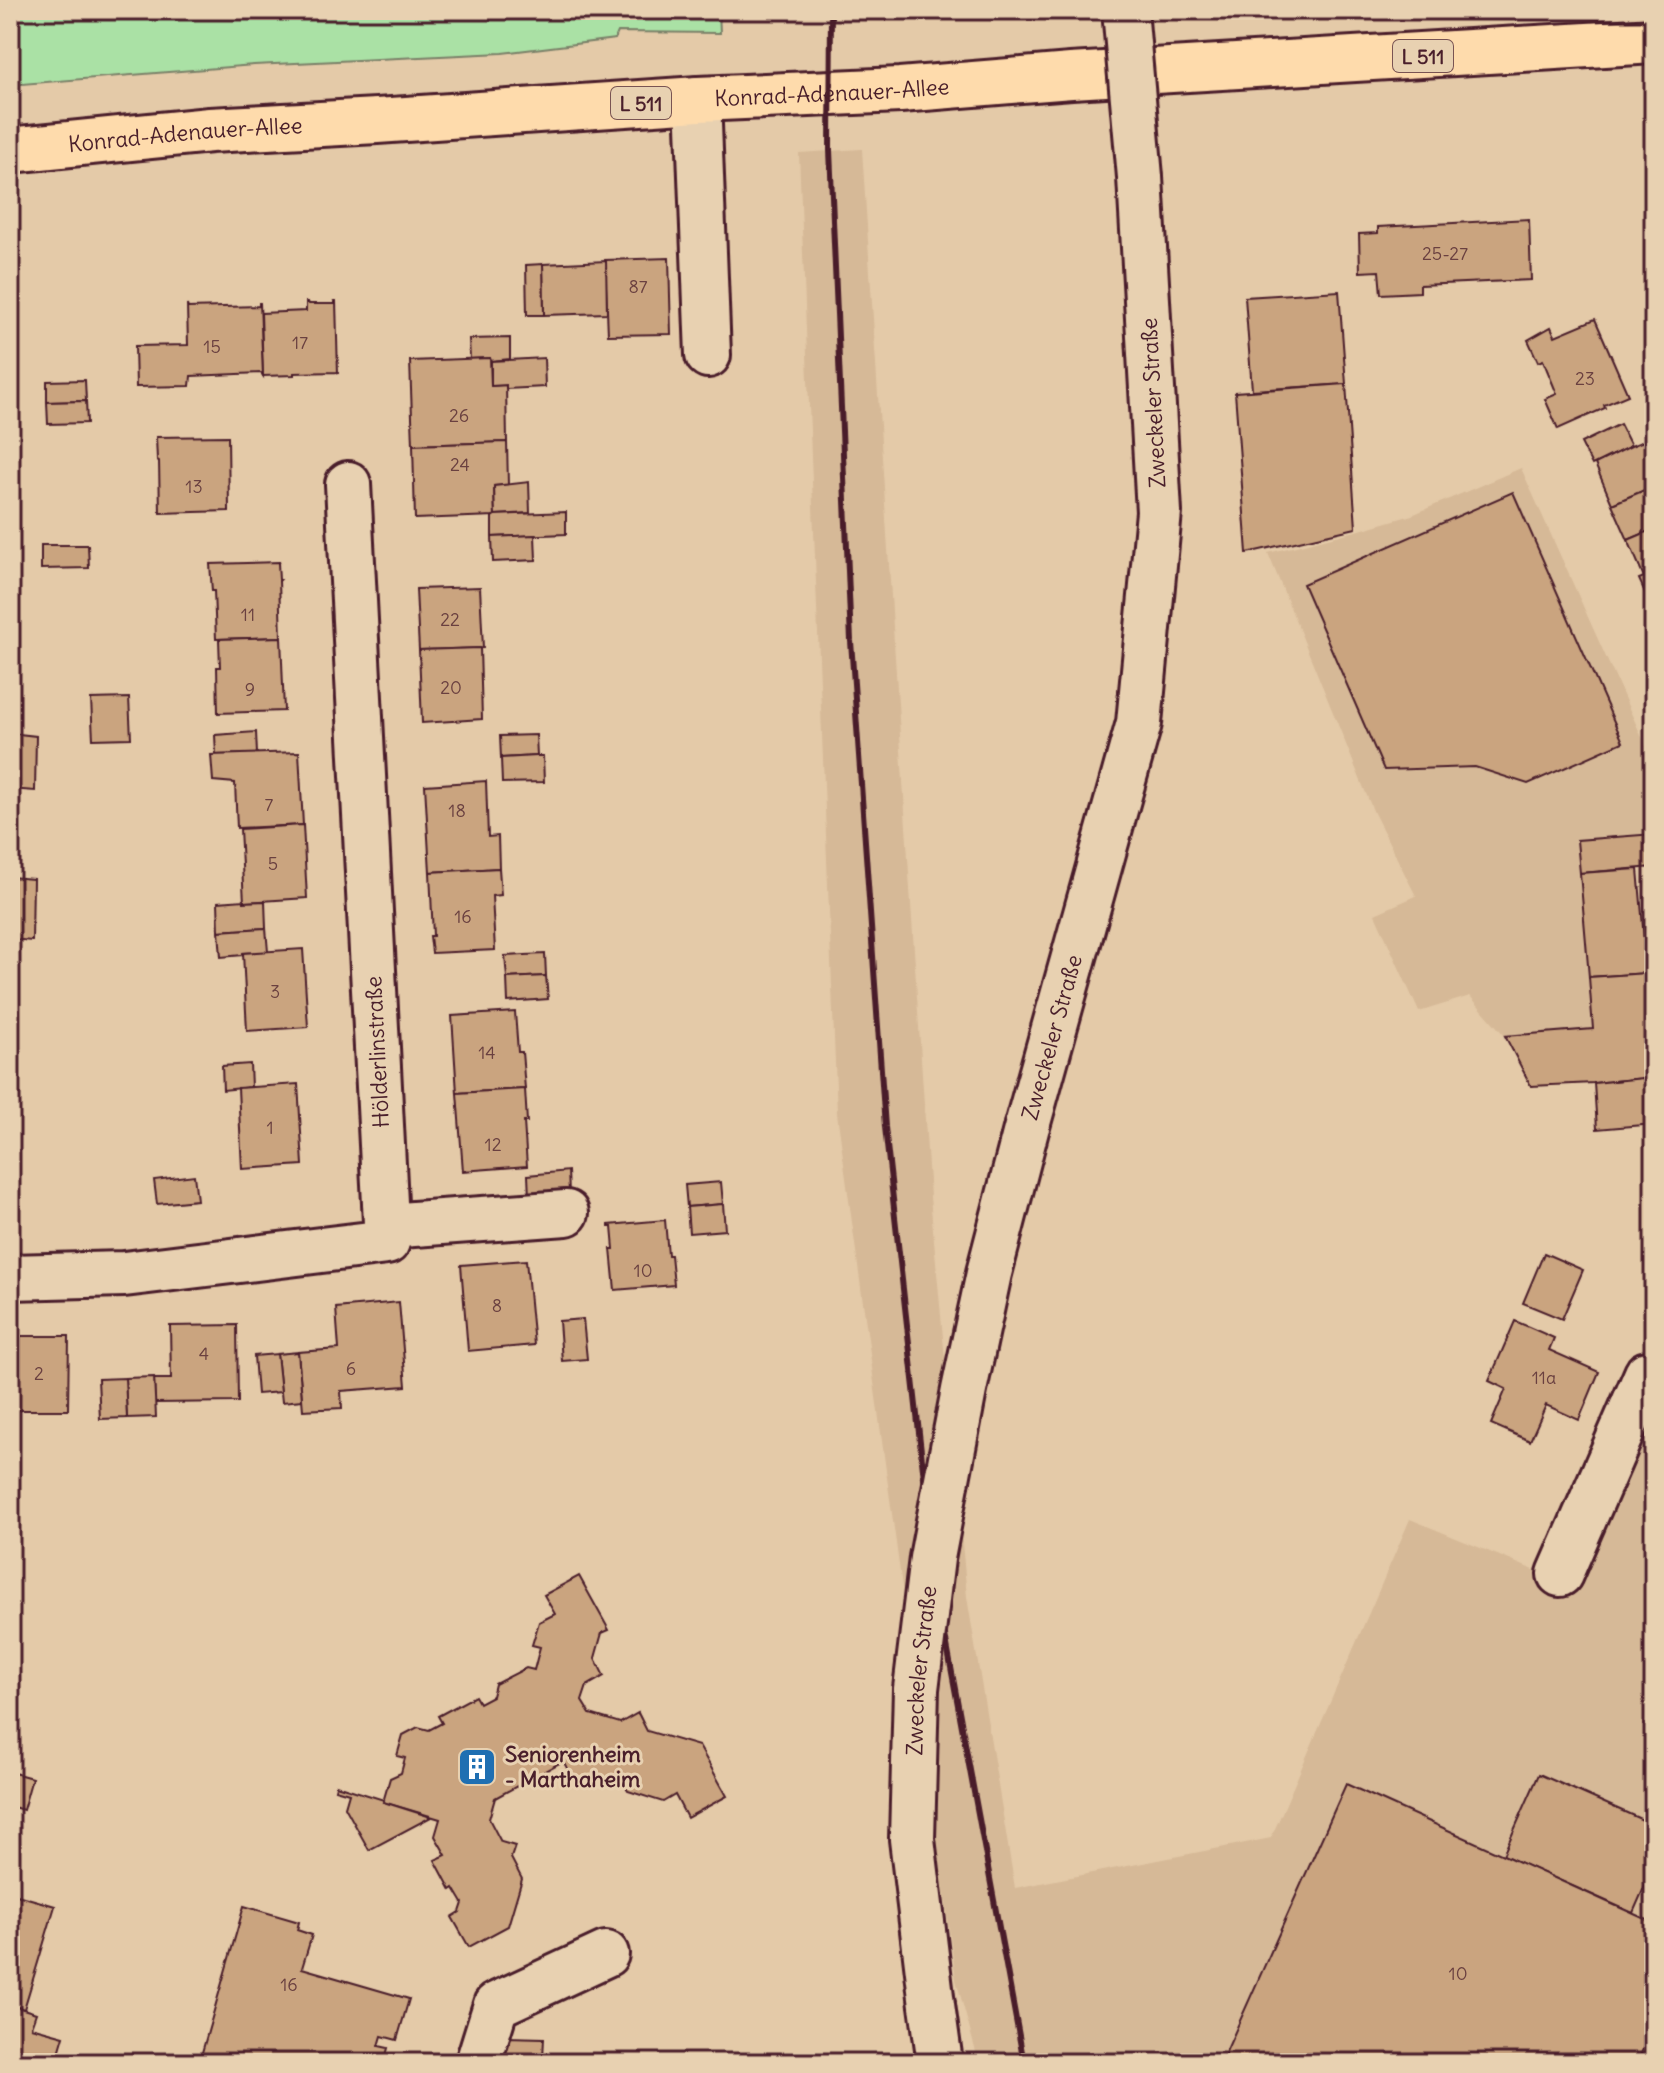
<svg xmlns="http://www.w3.org/2000/svg" width="1664" height="2073" font-family="Delius,sans-serif">
	<rect width="100%" height="100%" fill="#e4caa8"/>
	<filter id="ink" filterUnits="userSpaceOnUse"><feTurbulence type="fractalNoise" baseFrequency=".0125" numOctaves="2"/><feDisplacementMap in="SourceGraphic" scale="16" xChannelSelector="R" yChannelSelector="G"/><feConvolveMatrix kernelMatrix="1 2 1 2 8 2 1 2 1" color-interpolation-filters="sRGB"/></filter>
	<g filter="url(#ink)">
		<g fill="#d6b997">
			<path d="M862 149 930 1197 967 1597 1015 1888 1271 1838 1410 1519 1546 1575 1654 1398V2063H979L956 1980 837 1113 799 153Z"/>
			<path d="M1521 468 1654 764V867L1638 869 1654 1077 1594 1083 1531 1086 1505 1036 1470 996 1419 1012 1375 914 1416 896 1374 813 1268 553 1360 530 1412 515Z"/>
		</g>
		<path fill="#aae1a5" stroke="#7a8068" stroke-width="2" d="M10 10H719L720 33 618 32 615 39 502 53 254 65 10 85Z"/>
		<g fill="#caa47f" stroke="#4a1f2b" stroke-width="2">
			<path d="M1529 219 1531 280 1420 285V292L1381 294 1379 271 1360 272 1359 234 1378 233V227Z"/>
			<path d="M669 258 671 334 608 335 605 260Z"/>
			<path d="M606 261 607 313 544 315 543 264Z"/>
			<path d="M543 264 544 315H527L526 265Z"/>
			<path d="M1339 291 1346 384 1252 390 1245 297Z"/>
			<path d="M334 301H336L338 374 337 372 294 373V375L263 376 261 313 306 311V302H308L309 304H335Z"/>
			<path d="M259 303H260L263 376 261 373 191 376 190 386 136 387 135 346 188 345 187 305 188 308 259 306Z"/>
			<path d="M1595 319 1628 395 1604 405 1605 408 1558 429 1545 399 1557 394 1543 360 1538 362 1528 340 1551 327 1555 336Z"/>
			<path d="M510 338V359L491 361 490 358 470 359 469 339Z"/>
			<path d="M490 358 491 386 506 385 507 442 413 445 410 361Z"/>
			<path d="M544 358 545 387 506 389V385L491 386V361Z"/>
			<path d="M85 380 86 401 47 402V381Z"/>
			<path d="M1346 384 1356 528 1247 553 1235 392Z"/>
			<path d="M86 401 87 423 48 424 47 402Z"/>
			<path d="M1620 424 1631 446 1592 465 1581 443Z"/>
			<path d="M228 436 229 511 160 513 159 461 157 460 156 437Z"/>
			<path d="M1654 437V486L1612 504 1595 464 1631 446Z"/>
			<path d="M507 442 508 485 494 486 495 516 415 519 413 445Z"/>
			<path d="M529 482 530 513 495 515 494 486Z"/>
			<path d="M1654 486V529L1628 540 1612 504Z"/>
			<path d="M1513 492 1623 742 1528 784 1475 767 1384 770 1303 584Z"/>
			<path d="M566 512V534L492 537V517L495 515Z"/>
			<path d="M1654 529V573L1644 577 1628 540Z"/>
			<path d="M535 535 536 560 493 562 492 537Z"/>
			<path d="M41 545H88L89 568 41 569Z"/>
			<path d="M280 562 278 563 279 580H280L279 581 281 637 216 639 214 591H212L210 564Z"/>
			<path d="M1654 573V594L1647 597 1639 579Z"/>
			<path d="M480 587 483 648 419 650 416 589Z"/>
			<path d="M281 637 284 711 218 713 217 667H220L219 639Z"/>
			<path d="M480 648 482 719 422 723 419 650Z"/>
			<path d="M129 698 131 738 93 739 91 699Z"/>
			<path d="M256 732 257 754 216 755 215 735Z"/>
			<path d="M10 733 36 736 35 791 10 789Z"/>
			<path d="M536 735 537 756 501 758 500 736Z"/>
			<path d="M299 752 303 825 237 828 235 783 213 781 211 755Z"/>
			<path d="M537 756H543L544 782 502 783 501 758Z"/>
			<path d="M486 781 488 837 498 836 499 868 430 872 425 785Z"/>
			<path d="M303 825 307 898 244 902 240 829Z"/>
			<path d="M1654 834V867L1580 873 1577 840Z"/>
			<path d="M499 868 501 895 492 896 495 950 432 953 430 936H433L430 872Z"/>
			<path d="M1638 869 1647 973 1589 977 1580 873Z"/>
			<path d="M10 877 33 879 32 941 10 939Z"/>
			<path d="M244 900V902L265 901 266 928 219 931 218 902Z"/>
			<path d="M266 928 268 952 243 953V955L221 957 219 931Z"/>
			<path d="M303 949 308 1027 247 1031 243 953Z"/>
			<path d="M545 954 546 976 507 978 505 956Z"/>
			<path d="M1647 973 1654 1077 1594 1083 1531 1086 1505 1036 1593 1029 1589 977Z"/>
			<path d="M546 976 548 999 508 1002 507 978Z"/>
			<path d="M515 1012 518 1052H522L525 1089 457 1093 452 1016Z"/>
			<path d="M250 1064 251 1087 223 1090 222 1066Z"/>
			<path d="M1654 1077V1124L1597 1129 1594 1083Z"/>
			<path d="M298 1084 303 1165 242 1169 238 1088Z"/>
			<path d="M525 1089 527 1122H524L527 1166 463 1171 457 1093Z"/>
			<path d="M568 1171 569 1193 529 1197 528 1175Z"/>
			<path d="M194 1175 197 1200 157 1204 154 1180Z"/>
			<path d="M721 1182 723 1204 687 1207 685 1185Z"/>
			<path d="M723 1204 725 1230 689 1233 687 1207Z"/>
			<path d="M665 1220 668 1255H671L674 1285 615 1290 611 1249H614L612 1227H609V1225Z"/>
			<path d="M1544 1253 1583 1270 1562 1319 1523 1303Z"/>
			<path d="M526 1260 534 1345 468 1351 461 1265Z"/>
			<path d="M399 1302 406 1386 341 1391 342 1408 303 1410 298 1352 339 1349 336 1308Z"/>
			<path d="M583 1319 587 1359 562 1361 559 1321Z"/>
			<path d="M1515 1321 1554 1338 1549 1350 1599 1372 1579 1420 1546 1405 1530 1441 1491 1424 1506 1389 1489 1381Z"/>
			<path d="M237 1325 238 1402 155 1403 154 1379H171L170 1326Z"/>
			<path d="M10 1336H69L68 1410H10Z"/>
			<path d="M298 1352 302 1400 282 1402 277 1354Z"/>
			<path d="M277 1354 281 1392 257 1394 254 1356Z"/>
			<path d="M154 1377 156 1417 127 1418 125 1378Z"/>
			<path d="M125 1378 127 1418 100 1419 98 1379Z"/>
			<path d="M579 1576 609 1630 602 1633 595 1658 604 1676 587 1686 582 1701 590 1714 620 1723 638 1713 647 1731 699 1746 727 1796 687 1818 675 1795 663 1802 628 1791 622 1781 608 1777 606 1785 571 1775 563 1761 495 1798 489 1819 501 1842 515 1846 511 1858 522 1879 508 1926 469 1947 452 1917 460 1912 463 1903 454 1888 451 1890 435 1860 446 1855 435 1836 440 1819 383 1802 390 1778 401 1773 405 1758 397 1756 403 1735 418 1727 429 1730 442 1723 438 1716 475 1696 479 1703 492 1696 495 1684 526 1668 534 1670 540 1647 532 1645 539 1622 555 1614 544 1595Z"/>
			<path d="M10 1772 32 1778 23 1810 10 1806Z"/>
			<path d="M1539 1774 1654 1825V1865L1633 1913 1503 1855Z"/>
			<path d="M1346 1784 1654 1923V2024L1637 2063H1221Z"/>
			<path d="M336 1785 384 1800 383 1802 431 1817 369 1850 345 1807 349 1793 335 1789Z"/>
			<path d="M10 1893 55 1906 24 2009 10 2005Z"/>
			<path d="M244 1906 299 1922 297 1930 312 1935 302 1968 409 1999 397 2040 382 2036 379 2046 388 2048 384 2063H199Z"/>
			<path d="M10 2005 36 2013 31 2027 64 2036 56 2063H10Z"/>
			<path d="M506 2037 544 2038 543 2058 506 2057Z"/>
		</g>
		<g fill="none" stroke-linecap="round" stroke-linejoin="round">
			<defs>
				<g id="minor">
					<path d="M698 99 708 355"/>
					<path id="s1" d="M1027 1126 1139 723 1159 512 1140 177"/>
					<path d="M386 1226 566 1213"/>
					<path d="M10 1277 124 1274 387 1242 348 484"/>
					<path d="M1560 1574 1647 1374 1654 1373"/>
					<path d="M932 2005 940 2063"/>
					<path d="M478 2063 496 2005 606 1954"/>
				</g>
				<g id="major">
					<path id="s2" d="M10 150 210 130 377 121 698 99 900 90 1071 76 1654 41"/>
				</g>
			</defs>
			<use href="#minor" stroke="#4a1f2b" stroke-width="50"/>
			<use href="#major" stroke="#4a1f2b" stroke-width="50"/>
			<use href="#minor" stroke="#e8d1b1" stroke-width="44"/>
			<use href="#major" stroke="#fedbac" stroke-width="44"/>
			<path stroke="#4a1f2b" stroke-width="6" d="M831 10 830 150 851 641 885 1127 936 1586 1024 2063"/>
			<defs>
				<g id="minor-bridge">
					<path d="M1125 10 1140 177"/>
					<path id="s3" d="M932 2005 912 1839 916 1689 932 1558 964 1390 989 1273 1027 1126"/>
				</g>
			</defs>
			<use href="#minor-bridge" stroke="#4a1f2b" stroke-width="50" stroke-linecap="butt"/>
			<use href="#minor-bridge" stroke="#e8d1b1" stroke-width="44"/>
		</g>
	</g>
	<defs>
		<symbol id="building-square" viewBox="-11 -11 22 22"><rect x="-9" y="-9" width="18" height="18" rx="4" fill="#1f6fb2" stroke="#e8d1b1"/><path d="M-4-6H4V6H1V3H-1V6H-4ZM-2.5-4.3h1.7v1.8h-1.7ZM.8-4.3h1.7v1.8H.8ZM-2.5-1h1.7V.8h-1.7ZM.8-1h1.7V.8H.8Z" fill="#fff"/></symbol>
	</defs>
	<g fill-rule="evenodd">
		<use href="#building-square" x="455" y="1745" width="44" height="44"/>
	</g>
	<g text-anchor="middle" dominant-baseline="central" stroke-width="6" stroke-linejoin="round" paint-order="stroke">
		<g font-size="18" fill="#6a4040">
			<text x="1445" y="253">25-27</text>
			<text x="638" y="286">87</text>
			<text x="300" y="342">17</text>
			<text x="212" y="346">15</text>
			<text x="1585" y="378">23</text>
			<text x="459" y="415">26</text>
			<text x="460" y="464">24</text>
			<text x="194" y="486">13</text>
			<text x="248" y="614">11</text>
			<text x="450" y="619">22</text>
			<text x="451" y="687">20</text>
			<text x="250" y="689">9</text>
			<text x="269" y="804">7</text>
			<text x="457" y="810">18</text>
			<text x="273" y="863">5</text>
			<text x="463" y="916">16</text>
			<text x="275" y="991">3</text>
			<text x="487" y="1052">14</text>
			<text x="270" y="1127">1</text>
			<text x="493" y="1144">12</text>
			<text x="643" y="1270">10</text>
			<text x="497" y="1305">8</text>
			<text x="204" y="1353">4</text>
			<text x="351" y="1368">6</text>
			<text x="39" y="1373">2</text>
			<text x="1544" y="1377">11a</text>
			<text x="1458" y="1973">10</text>
			<text x="289" y="1984">16</text>
		</g>
		<g fill="#e8d1b1" stroke="#795453" stroke-width="2">
			<rect x="1393" y="40" width="60" height="32" rx="6"/>
			<rect x="611" y="87" width="60" height="32" rx="6"/>
		</g>
		<g font-size="20" font-weight="bold" fill="#4a1f2b">
			<text x="1423" y="56">L 511</text>
			<text x="641" y="103">L 511</text>
		</g>
		<g font-size="22" fill="#4a1f2b" stroke="#e8d1b1">
			<text stroke="none"><textPath href="#s2" startOffset="824">Konrad-Adenauer-Allee</textPath></text>
			<text stroke="none"><textPath href="#s2" startOffset="176">Konrad-Adenauer-Allee</textPath></text>
			<text transform="translate(1153 403) rotate(-93)">Zweckeler Straße</text>
			<text stroke="none"><textPath href="#s1" startOffset="92">Zweckeler Straße</textPath></text>
			<text transform="translate(377 1052) rotate(-93)">Hölderlinstraße</text>
			<text stroke="none"><textPath href="#s3" startOffset="336">Zweckeler Straße</textPath></text>
		</g>
		<g font-size="22" font-weight="bold" fill="#4a1f2b" stroke="#e8d1b1" text-anchor="start">
			<text x="505" y="1754">Seniorenheim<tspan x="505" dy="25">- Marthaheim</tspan></text>
		</g>
	</g>
	<rect width="1664" height="2073" fill="none" stroke="#e8d1b1" stroke-width="40"/>
	<rect x="20" y="20" width="1624" height="2033" fill="none" stroke="#4a1f2b" stroke-width="3" filter="url(#ink)"/>
</svg>
